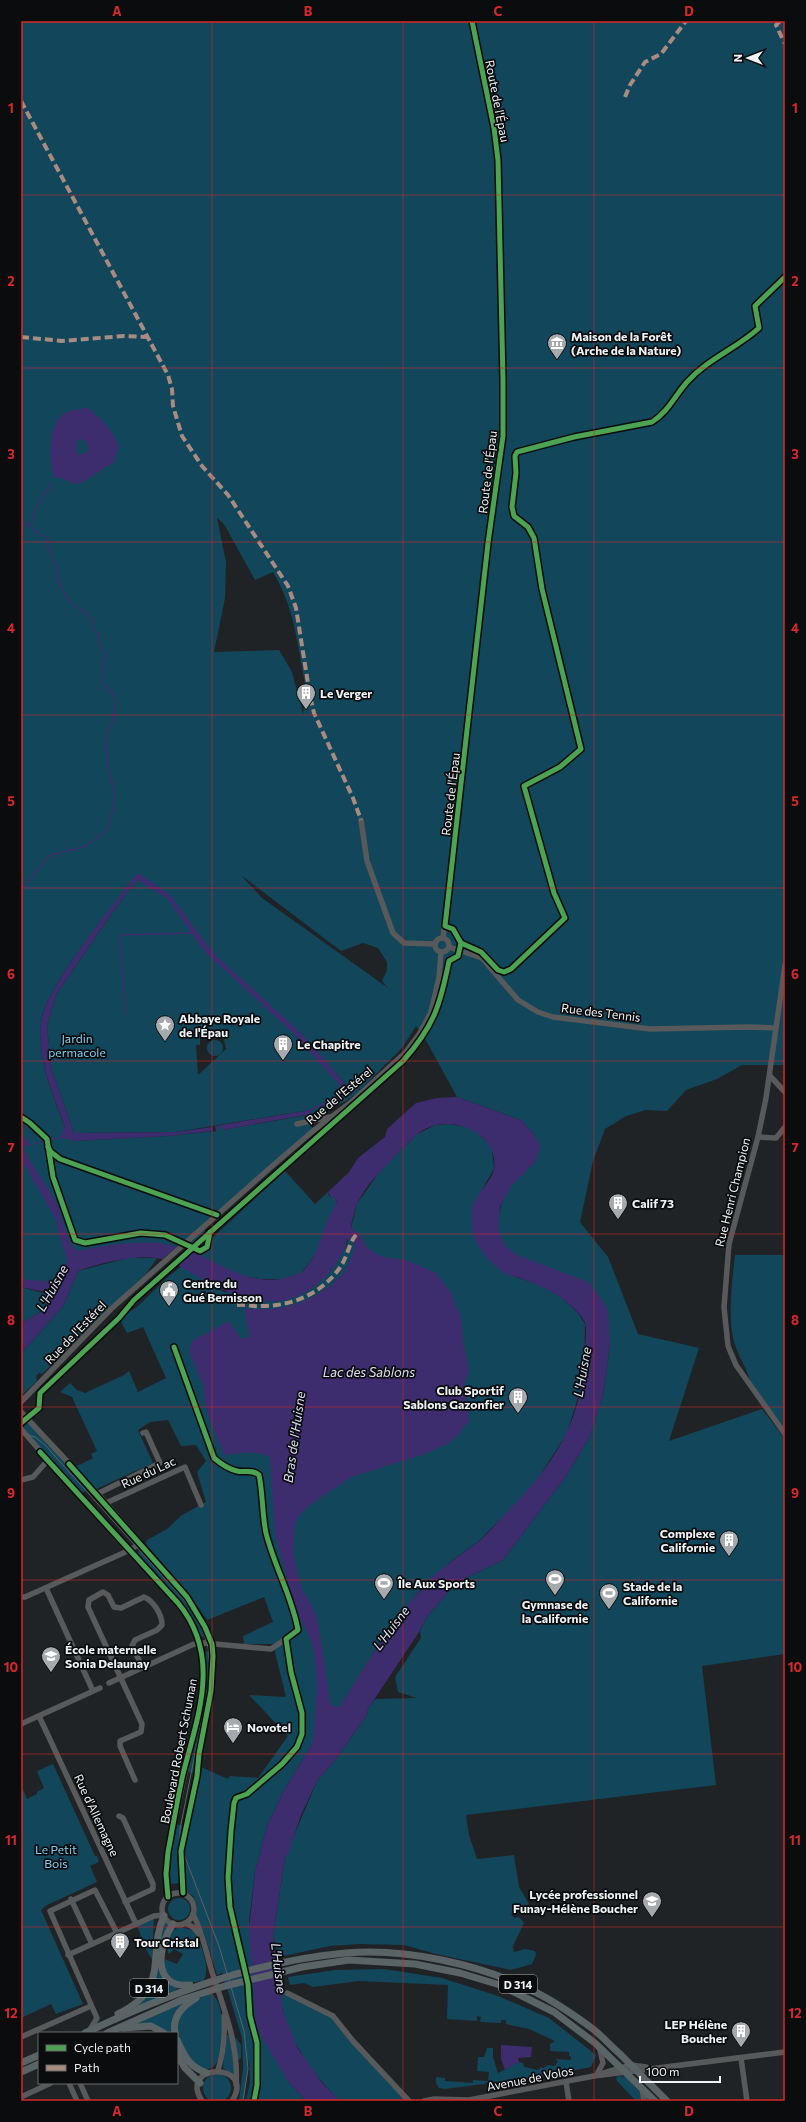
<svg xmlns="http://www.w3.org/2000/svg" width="806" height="2122" font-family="Commissioner,sans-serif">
	<rect width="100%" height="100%" fill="#202325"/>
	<g fill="#12465b" fill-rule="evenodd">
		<path d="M21 21H785V1065H742L717 1079 686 1090 667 1111 646 1110 626 1116 605 1129 593 1161 580 1222 608 1257 638 1334 699 1348 669 1441 762 1409 785 1439V1654L702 1666 716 1785 466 1815 469 1835 477 1859 514 1855 519 1887 529 1904 511 1914 514 1918 519 1917 524 1923 513 1946 514 1952 525 1949 535 1951 536 1955 532 1964 511 1970 436 1954 404 1945 359 1944 330 1946 279 1957 273 1936 285 1857 317 1781 335 1760 367 1715 368 1709 375 1699 417 1698 398 1692 395 1677 421 1638 420 1631 427 1617 450 1590 466 1578 503 1560 567 1475 590 1436 603 1395 610 1344 587 1282C568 1275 518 1261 505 1247 491 1232 500 1201 511 1186 517 1177 527 1170 535 1162L536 1137 521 1120 457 1097 427 1042 416 1026 402 1048 361 1089 358 1086 348 1087 333 1070 346 1092 358 1088 360 1091 346 1101 312 1117 310 1110 176 1132 74 1133 51 1068 47 1025 57 993 117 906 136 881C112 905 42 992 41 1024 38 1062 52 1092 65 1127L63 1132 75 1141 167 1136 217 1131V1127H223V1130L307 1115 313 1131 202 1228 211 1239 285 1171 315 1204 328 1192 329 1196 337 1199 336 1204 320 1246 310 1262 301 1273 283 1279H260L243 1276 164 1251 83 1261 57 1286 21 1284ZM217 518 224 524 255 580 273 572C290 602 294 622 300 656 304 681 308 687 303 714L292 672 279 650 214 652 225 598 226 562ZM241 875 341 951 363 943 378 948 387 962V970L382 981 388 988 262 898ZM200 1038 224 1039 226 1049 198 1075 196 1045H200Z"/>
		<circle cx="215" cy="1048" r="8"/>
		<path d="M448 1124 463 1126 476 1131 489 1144 492 1150 494 1169 475 1202 473 1233 477 1242 489 1259 505 1273 542 1286 561 1297 578 1313 585 1324 584 1378 567 1433 534 1485 479 1541 450 1562 423 1586 379 1644 340 1707 313 1743 283 1792 267 1826 255 1872 249 1921 287 2080 306 2101H246L250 2082 249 2058 244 2101H239L243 2069 242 2038 222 1971V1973L217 1975 204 1933 196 1916 197 1905 193 1896 187 1892 185 1884 184 1855 201 1767 228 1779 230 1776 258 1778 288 1736 249 1695 286 1697 273 1644H244L243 1636 273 1622 264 1597 207 1620 189 1594 146 1544 147 1540 167 1529 182 1515 206 1502 197 1472 206 1461 196 1445 181 1446 168 1420 150 1422 138 1430 153 1463 94 1490 75 1467 93 1458 91 1454 97 1451 72 1397 60 1392 70 1383 77 1390 85 1393 124 1375 129 1371 138 1392 166 1378 143 1327 127 1333 119 1318 137 1307 169 1276 182 1266 224 1292 302 1294 327 1275 347 1244 357 1204 380 1171 416 1135 435 1125Z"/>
		<path d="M735 1255H785V1434L752 1389C750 1373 740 1360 735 1345 727 1321 732 1281 735 1255Z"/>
		<path d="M128 1258H157L146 1274 106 1311 42 1374 39 1373 36 1376 37 1381 21 1396V1354L64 1305 78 1271Z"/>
		<path d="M21 1287 47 1294H55L43 1311 21 1323Z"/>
		<path d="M28 1423 88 1488 82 1494 22 1428Z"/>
		<path d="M142 1550 170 1581 193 1610 205 1634 203 1637 200 1636 196 1627 137 1556 139 1551Z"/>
		<path d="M207 1651 210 1653 211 1679 196 1757 195 1773 186 1771 206 1681 205 1653Z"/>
		<path d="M53 1764 95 1856H97L99 1862 90 1866 97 1882 47 1905 41 1910 83 2004 56 2014 51 2004 21 2018V1785L27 1799 37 1794V1792L44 1788 37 1771Z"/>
		<path d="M175 1824 185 1826 181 1883 170 1884 169 1861Z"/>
		<circle cx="179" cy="1909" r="11"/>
		<path d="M154 1916 152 1959C144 1949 142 1936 136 1924Z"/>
		<path d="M164 1922 169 1925C158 1937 155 1971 167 1982 171 1986 177 1987 182 1987L137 2007 150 1994 157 1974 162 1924Z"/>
		<path d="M181 1927 192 1930C200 1939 212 1971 203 1981 183 1984 163 1984 165 1959L177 1964 183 1954 174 1949 169 1954C164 1943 168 1930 181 1927Z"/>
		<path d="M384 1969 442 1978 498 1996 549 2018 596 2055 591 2067 504 2084 489 2081 484 2084 445 2089 439 2088 436 2083V2077L445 2078V2081L473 2083V2080L488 2081 489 2072 477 2071 478 2057H484L487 2048H493V2057L498 2073 519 2062 523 2063 524 2067 538 2070 541 2067 543 2068 548 2065 555 2066 558 2061 555 2059 571 2060V2057L569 2056V2052L550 2051V2044L554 2042 553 2040 529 2029 506 2024V2020H501V2023L480 2022 481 2017 477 2016V2021L447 2019 448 1985 359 1981 313 1987 304 1983 290 1985 288 1977 335 1970Z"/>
		<path d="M211 1993C221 2000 222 2018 222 2030 223 2113 164 2042 179 2016 181 2013 185 2010 188 2008 194 2002 203 1995 211 1993Z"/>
		<path d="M287 1993 333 2016 409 2101H340C310 2072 286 2037 280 1995Z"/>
		<path d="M184 2001 176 2013 173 2033 132 2025Z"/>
		<path d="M227 2035H231V2039L236 2038 241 2045V2058L238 2060 235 2076 223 2068Z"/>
		<circle cx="217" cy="2088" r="14"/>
		<path d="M619 2076 627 2077 651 2101H636L617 2081 616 2077Z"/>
	</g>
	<g fill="#3d2d6e" fill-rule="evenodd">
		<path d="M87 408C101 417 112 431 119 446L114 462 81 483 74 484 62 478H55C48 463 48 428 61 416 67 410 79 409 87 408ZM81 439 85 440 88 447V451L84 454H77V440Z"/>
		<path d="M140 874 170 895 213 953 299 1031 348 1087 351 1088 358 1086 361 1090 358 1088 346 1092 292 1032 204 951 167 898 137 880 117 906 57 993 47 1025 51 1068 74 1133 176 1132 212 1127 213 1131 167 1136 75 1141 61 1138 23 1147C31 1167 47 1184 56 1203 64 1218 64 1239 77 1251L82 1250C110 1245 140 1239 169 1245 211 1253 247 1292 292 1276 295 1274 300 1274 303 1271 321 1253 322 1225 336 1204L337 1199 331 1197 328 1192 349 1172 358 1158 385 1137 387 1129 416 1103 437 1098 457 1097 521 1120 536 1137 540 1146 535 1162 511 1186 500 1207 498 1229 505 1246 517 1255 588 1282 600 1297 608 1310 610 1344 603 1395 590 1436 567 1475 503 1560 466 1578 450 1590 444 1597 427 1617 419 1632 368 1709 367 1715 335 1760 317 1781 301 1815 288 1854 285 1857 273 1936 283 2011 298 2049 323 2084 340 2101H306L287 2080 256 2027 249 1931 255 1872 267 1826 283 1792 313 1743 317 1688 314 1652 309 1635 303 1625 292 1596 275 1535 270 1458C261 1449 237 1454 225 1455L222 1451 205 1405 203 1384 189 1352 192 1341 229 1321 241 1339 250 1337 244 1309C255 1308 267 1310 278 1308 302 1305 331 1290 345 1270 351 1261 354 1249 357 1239L369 1249 382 1257 406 1260 436 1273 451 1293 461 1317 463 1340 469 1371 463 1387 468 1404 469 1421 458 1435 449 1443 425 1454 351 1477 310 1505 300 1514 295 1524 293 1550 296 1566 301 1588 313 1608 319 1626 330 1702 332 1706 340 1707C365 1665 392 1621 425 1585 440 1567 460 1556 478 1542 489 1533 498 1521 508 1511 551 1468 582 1422 584 1360 584 1349 588 1333 585 1323 582 1315 574 1309 569 1304 555 1291 538 1285 520 1278 514 1276 507 1275 503 1272 492 1265 475 1245 473 1232 472 1227 472 1219 472 1214 472 1196 489 1186 494 1170 495 1166 494 1162 494 1158 489 1132 460 1120 436 1125 421 1128 411 1140 401 1150 386 1167 368 1181 358 1202 352 1215 351 1231 346 1244 337 1269 316 1291 290 1299 262 1307 226 1294 202 1279 187 1271 175 1261 157 1258 135 1255 100 1263 78 1271L64 1305 21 1354V1323L43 1311 54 1294 21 1287V1279L52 1282 67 1261C65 1247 57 1235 57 1221L21 1159V1134L30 1144 60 1137 65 1127C53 1093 37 1060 41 1023 44 989 113 905 136 875Z"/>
		<path d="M310 1110 312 1117 309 1118 305 1115 223 1130 222 1127H217L218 1131H216L215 1126Z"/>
		<path d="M501 2045 532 2047 531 2057 518 2058 519 2062 505 2070 501 2059Z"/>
	</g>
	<path fill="#202325" d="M178 1246 192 1251 175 1266 160 1261Z"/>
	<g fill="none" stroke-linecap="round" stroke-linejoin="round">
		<g stroke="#3d2d6e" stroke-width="1.5">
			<path d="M21 521 45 537 48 541V548L58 570 56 578 70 602 91 617 94 629 99 635V645L106 655 102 667V683L113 694 116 701 112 724 106 734 107 764 115 794 111 821 107 830 86 846 51 855 46 859 23 888 21 900"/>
			<path d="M30 527 36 507 52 483"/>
			<path d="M125 1014 120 935 193 933"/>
			<path d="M308 1111 357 1088"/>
		</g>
		<path stroke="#3d2d6e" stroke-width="10" d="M341 1226 357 1239 362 1251"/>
		<g stroke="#57595a" stroke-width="5.5">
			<path d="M361 820 367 861 393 933 404 943 435 944"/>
			<circle cx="442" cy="945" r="7"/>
			<path d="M443 938 488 543 503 436V379L498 160 494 128 472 21"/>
			<path d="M449 947 482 958 518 1000 538 1012 553 1017 650 1029 748 1027 776 1028"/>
			<path d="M785 965 766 1098 758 1137 729 1244 724 1307 728 1346 736 1365 785 1434"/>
			<path d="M770 1076 785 1092"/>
			<path d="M297 1124 330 1117"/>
			<path d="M758 1137 776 1138 785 1127"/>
			<path d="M21 1402 111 1309 270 1168 313 1131 350 1103 406 1052 420 1033 431 1012 439 978 441 952"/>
			<path d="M21 1412 106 1503 187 1597 202 1620 212 1644 213 1672 211 1691 199 1754 197 1776 181 1851 183 1893"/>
			<path d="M21 1429 116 1537 178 1603 192 1623 198 1635 203 1659V1688L168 1852 166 1874 168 1897"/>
			<path d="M21 1480 33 1477 48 1460"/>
			<path d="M97 1494 160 1463 146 1432 143 1433"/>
			<path d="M106 1503 185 1467 201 1505"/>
			<path d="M46 1588 93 1691"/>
			<path d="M21 1597H25L130 1550 139 1544"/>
			<path d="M109 1683 194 1644 204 1643 271 1649 286 1639"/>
			<path d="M39 1716 136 1924"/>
			<path d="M21 1724 100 1688"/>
			<path d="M135 1780 120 1746V1741L141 1732 142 1724 88 1607 89 1600 103 1592 108 1595 114 1607 121 1608 144 1597C154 1601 162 1615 162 1625L157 1630 135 1640 132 1646 143 1668"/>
			<path d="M119 1816 123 1818 153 1884V1889L125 1902"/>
			<circle cx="178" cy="1909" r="16"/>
			<path d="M71 1899 92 1944"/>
			<path d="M193 1914C203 1933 206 1952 212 1972 224 2009 239 2045 236 2085"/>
			<path d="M185 1923 193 1927 201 1937"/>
			<path d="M68 1955 154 1916 164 1915"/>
			<path d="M287 1993 333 2016 353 2041 409 2101"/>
			<path d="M89 2031 97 2018 50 1911 95 1890 117 1933"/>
			<path d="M21 2037 91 2006"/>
			<path d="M741 2058 747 2101"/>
			<path d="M218 2070C224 2052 225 2035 224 2016"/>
			<path d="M597 2074 603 2063 600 2050"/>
			<path d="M600 2074 631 2065 646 2067"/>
			<path d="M566 2082 569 2101"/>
			<path d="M69 2083 77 2101"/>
			<path d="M80 2083 88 2101"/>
			<path d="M642 2088 644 2101"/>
			<path d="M21 2097 51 2083"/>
			<path d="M202 2101C177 2062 257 2062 232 2101"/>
			<path d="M424 2101 434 2099 469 2100 594 2076 785 2052"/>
		</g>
		<g stroke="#5a6466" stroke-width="7">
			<path d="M173 1924C158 1945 151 1989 190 1985"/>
			<path d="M118 2014C172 1988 146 1955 164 1916"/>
			<path d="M123 2028 151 2026 164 2033"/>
			<path d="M85 2033C167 1994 255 1961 346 1953 405 1948 480 1964 533 1991 554 2001 574 2015 593 2029 602 2036 610 2045 619 2053 635 2069 651 2085 667 2101"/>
			<path d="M107 2033 184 1999 225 1986 302 1967 349 1960 415 1964 460 1973 500 1985 554 2012 595 2043 655 2101"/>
			<path d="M175 2033C172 2016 183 2006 196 1998"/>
			<path d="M177 2040C185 2057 189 2067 207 2073"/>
			<path d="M177 2054 185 2068 200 2083"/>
			<path d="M21 2063 39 2055"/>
			<path d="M21 2072 39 2064"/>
		</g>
		<path stroke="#5f6162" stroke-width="1" d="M21 1433 35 1437 45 1445 184 1600 195 1614 202 1628 208 1647 210 1669 208 1689 180 1829V1844L219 1946 244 2031 248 2069 243 2101"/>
		<g stroke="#a88b81" stroke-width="4" stroke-dasharray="8 4" stroke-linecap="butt">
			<path d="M780 21 776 25 785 44"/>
			<path d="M625 97 630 85 645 62 661 54 686 21"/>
			<path d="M21 101 168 375 172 389 173 406 182 436 202 466 228 495 288 586 296 608 310 696 314 713 353 798 361 820"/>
			<path d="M21 337 62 341 124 336 147 337"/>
			<path d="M237 1305C246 1304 253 1307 262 1306 293 1306 323 1293 341 1266 347 1257 351 1237 359 1232"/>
		</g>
		<defs>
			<g id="cycleway">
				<path d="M472 21 494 128 498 160 503 379V436L488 543 445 926 453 929 461 943 481 952 498 970 504 972 511 969 565 918 554 893 524 786 560 767 581 749 542 589 534 538 528 527 514 516 512 507 516 473 515 456 517 452 574 437 652 422C669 411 675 395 688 381 708 359 737 348 759 328L755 306 785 277"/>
				<path d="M21 1117 30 1123 47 1139 53 1177 75 1240 85 1243 141 1233 165 1235 200 1251 207 1247 210 1232"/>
				<path d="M48 1147 51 1152 60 1159 217 1215"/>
				<path d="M174 1347 214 1458C221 1464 228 1469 237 1471 245 1473 252 1469 259 1475 263 1494 262 1514 266 1533 274 1566 292 1596 298 1630L286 1639 291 1672 302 1713V1734L297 1747 282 1764 247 1794 236 1798 234 1803 231 1831 228 1878 230 1907 248 1984 250 2016 257 2043V2085L254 2101"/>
				<path d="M21 1423 39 1408 40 1393 119 1318 134 1300 403 1061C434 1026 440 1006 449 961L458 956 461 943"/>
				<path d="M40 1452 178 1603C222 1656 198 1715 183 1774 177 1800 173 1826 168 1852L166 1874 168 1897"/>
				<path d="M69 1464 187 1597 205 1627 212 1644 213 1656 211 1691 199 1754 197 1776 181 1851 183 1893"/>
			</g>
		</defs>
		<use href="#cycleway" stroke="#0a0c0e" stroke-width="8"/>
		<use href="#cycleway" stroke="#4ca352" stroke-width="5"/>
	</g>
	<path fill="none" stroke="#d62828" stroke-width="1" stroke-opacity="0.55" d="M212 21V2101M403 21V2101M594 21V2101M21 195H785M21 368H785M21 542H785M21 715H785M21 888H785M21 1061H785M21 1234H785M21 1407H785M21 1580H785M21 1754H785M21 1927H785"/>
	<defs>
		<symbol id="museum-pin" viewBox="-11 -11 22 30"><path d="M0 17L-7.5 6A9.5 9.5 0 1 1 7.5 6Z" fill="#a7aaac" stroke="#0a0c0e"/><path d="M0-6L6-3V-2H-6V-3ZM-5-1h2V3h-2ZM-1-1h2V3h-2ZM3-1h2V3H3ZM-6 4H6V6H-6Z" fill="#fff"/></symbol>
		<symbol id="building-pin" viewBox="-11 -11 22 30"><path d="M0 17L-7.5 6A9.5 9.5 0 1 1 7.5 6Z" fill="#a7aaac" stroke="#0a0c0e"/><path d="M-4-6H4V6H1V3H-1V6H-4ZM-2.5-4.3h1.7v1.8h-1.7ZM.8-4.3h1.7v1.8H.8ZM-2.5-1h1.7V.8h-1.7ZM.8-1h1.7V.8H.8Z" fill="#fff"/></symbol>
		<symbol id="sight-pin" viewBox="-11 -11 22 30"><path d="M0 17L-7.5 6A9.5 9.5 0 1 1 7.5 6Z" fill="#a7aaac" stroke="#0a0c0e"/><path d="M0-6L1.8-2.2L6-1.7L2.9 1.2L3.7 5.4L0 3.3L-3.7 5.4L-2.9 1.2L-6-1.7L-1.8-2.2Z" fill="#fff"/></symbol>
		<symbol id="civic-pin" viewBox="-11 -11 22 30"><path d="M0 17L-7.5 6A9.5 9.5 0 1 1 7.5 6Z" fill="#a7aaac" stroke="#0a0c0e"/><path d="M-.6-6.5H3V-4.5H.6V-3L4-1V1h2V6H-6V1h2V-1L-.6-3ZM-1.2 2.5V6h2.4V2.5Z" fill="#fff"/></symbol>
		<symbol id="stadium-pin" viewBox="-11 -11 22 30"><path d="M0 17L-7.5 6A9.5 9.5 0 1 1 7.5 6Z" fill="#a7aaac" stroke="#0a0c0e"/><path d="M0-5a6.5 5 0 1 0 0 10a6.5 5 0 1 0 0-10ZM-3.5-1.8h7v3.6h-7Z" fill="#fff"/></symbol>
		<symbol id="school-pin" viewBox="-11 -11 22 30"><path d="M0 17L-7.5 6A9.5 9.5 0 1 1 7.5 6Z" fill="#a7aaac" stroke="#0a0c0e"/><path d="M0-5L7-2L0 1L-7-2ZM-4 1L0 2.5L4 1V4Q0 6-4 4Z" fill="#fff"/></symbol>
		<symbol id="hotel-pin" viewBox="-11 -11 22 30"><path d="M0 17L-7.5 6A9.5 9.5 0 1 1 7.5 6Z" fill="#a7aaac" stroke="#0a0c0e"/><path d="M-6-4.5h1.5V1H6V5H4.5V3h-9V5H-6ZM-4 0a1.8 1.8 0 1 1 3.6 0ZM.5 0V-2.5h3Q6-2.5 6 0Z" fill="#fff"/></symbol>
	</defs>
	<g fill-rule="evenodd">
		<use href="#museum-pin" x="546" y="332" width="22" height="30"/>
		<use href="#building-pin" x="295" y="682" width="22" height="30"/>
		<use href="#sight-pin" x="154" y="1014" width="22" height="30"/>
		<use href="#building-pin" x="272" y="1033" width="22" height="30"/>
		<use href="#building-pin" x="607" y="1192" width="22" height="30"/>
		<use href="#civic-pin" x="158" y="1279" width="22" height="30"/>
		<use href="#building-pin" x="507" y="1386" width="22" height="30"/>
		<use href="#building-pin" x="718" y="1529" width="22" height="30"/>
		<use href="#stadium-pin" x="544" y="1568" width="22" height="30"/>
		<use href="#stadium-pin" x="373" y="1572" width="22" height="30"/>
		<use href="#stadium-pin" x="598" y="1582" width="22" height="30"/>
		<use href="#school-pin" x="40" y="1645" width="22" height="30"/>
		<use href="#hotel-pin" x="222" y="1716" width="22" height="30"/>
		<use href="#school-pin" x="641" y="1890" width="22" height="30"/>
		<use href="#building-pin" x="109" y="1931" width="22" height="30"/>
		<use href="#building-pin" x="730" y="2020" width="22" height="30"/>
	</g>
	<g text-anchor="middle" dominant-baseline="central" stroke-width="3.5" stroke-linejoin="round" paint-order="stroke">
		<g fill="#0a0c0e" stroke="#abaeb0" stroke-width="1">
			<rect x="499" y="1975" width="38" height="18" rx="3"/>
			<rect x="130" y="1979" width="38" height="18" rx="3"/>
		</g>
		<g font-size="11" font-weight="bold" fill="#f0f3f5">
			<text x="518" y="1984">D 314</text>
			<text x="149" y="1988">D 314</text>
		</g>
		<g font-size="12" fill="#f0f3f5" stroke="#0a0c0e">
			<text transform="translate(498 101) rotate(79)">Route de l'Épau</text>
			<text transform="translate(487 472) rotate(-83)">Route de l'Épau</text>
			<text transform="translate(450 794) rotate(-83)">Route de l'Épau</text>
			<text transform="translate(601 1012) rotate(7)">Rue des Tennis</text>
			<text transform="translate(339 1095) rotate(-40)">Rue de l'Estérel</text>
			<text transform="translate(732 1192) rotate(-76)">Rue Henri Champion</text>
			<text transform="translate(75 1332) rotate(-46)">Rue de l'Estérel</text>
			<text transform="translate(148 1472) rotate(-25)">Rue du Lac</text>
			<text transform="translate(178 1751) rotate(-79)">Boulevard Robert Schuman</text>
			<text transform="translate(97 1815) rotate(65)">Rue d'Allemagne</text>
			<text transform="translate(530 2078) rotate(-11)">Avenue de Volos</text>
		</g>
		<g font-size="12" font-weight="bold" fill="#f0f3f5" stroke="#0a0c0e" text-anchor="start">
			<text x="571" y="336">Maison de la Forêt<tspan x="571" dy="14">(Arche de la Nature)</tspan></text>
			<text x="320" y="693">Le Verger</text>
			<text x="179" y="1018">Abbaye Royale<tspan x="179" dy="14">de l'Épau</tspan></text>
			<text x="297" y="1044">Le Chapitre</text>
			<text x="632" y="1203">Calif 73</text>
			<text x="183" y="1283">Centre du<tspan x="183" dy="14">Gué Bernisson</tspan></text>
			<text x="504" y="1390" text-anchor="end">Club Sportif<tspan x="504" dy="14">Sablons Gazonfier</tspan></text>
			<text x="715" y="1533" text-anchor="end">Complexe<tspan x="715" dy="14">Californie</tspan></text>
			<text x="398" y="1583">Île Aux Sports</text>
			<text x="623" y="1586">Stade de la<tspan x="623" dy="14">Californie</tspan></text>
			<text x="555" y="1604" text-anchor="middle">Gymnase de<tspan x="555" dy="14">la Californie</tspan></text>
			<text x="65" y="1649">École maternelle<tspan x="65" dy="14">Sonia Delaunay</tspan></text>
			<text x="247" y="1727">Novotel</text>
			<text x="638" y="1894" text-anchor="end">Lycée professionnel<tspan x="638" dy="14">Funay-Hélène Boucher</tspan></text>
			<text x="134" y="1942">Tour Cristal</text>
			<text x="727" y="2024" text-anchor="end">LEP Hélène<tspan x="727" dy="14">Boucher</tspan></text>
		</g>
		<g font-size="12" fill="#84cff1" stroke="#0a0c0e">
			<text x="77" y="1038">Jardin<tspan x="77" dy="14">permacole</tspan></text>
			<text x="56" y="1849">Le Petit<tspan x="56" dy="14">Bois</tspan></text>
		</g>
		<g font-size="13" font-style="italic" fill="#e0def3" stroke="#0a0c0e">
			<text transform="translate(52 1288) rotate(-61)">L'Huisne</text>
			<text x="369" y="1372">Lac des Sablons</text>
			<text transform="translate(582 1372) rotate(-80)">L'Huisne</text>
			<text transform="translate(294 1437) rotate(-82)">Bras de l'Huisne</text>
			<text transform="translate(391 1628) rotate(-53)">L'Huisne</text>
			<text transform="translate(279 1968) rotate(83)">L'Huisne</text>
		</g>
	</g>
	<rect width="806" height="2122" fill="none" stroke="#0a0c0e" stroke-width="44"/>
	<rect x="38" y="2032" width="140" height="52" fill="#0a0c0e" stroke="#66686a"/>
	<rect x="46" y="2045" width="20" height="6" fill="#4ca352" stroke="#66686a"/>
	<text x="74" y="2052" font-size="12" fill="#f0f3f5">Cycle path</text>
	<rect x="46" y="2065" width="20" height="6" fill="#a88b81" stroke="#66686a"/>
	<text x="74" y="2072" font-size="12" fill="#f0f3f5">Path</text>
	<g transform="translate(748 58) rotate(270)" stroke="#0a0c0e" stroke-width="3" paint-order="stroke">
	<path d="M0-3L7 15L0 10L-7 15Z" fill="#f0f3f5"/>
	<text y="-6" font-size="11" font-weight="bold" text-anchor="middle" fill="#f0f3f5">N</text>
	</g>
	<path d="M640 2076v6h80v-6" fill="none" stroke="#f0f3f5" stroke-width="2"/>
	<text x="646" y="2076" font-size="12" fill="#f0f3f5" stroke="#0a0c0e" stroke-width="3" paint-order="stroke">100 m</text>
	<rect x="22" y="22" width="762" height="2078" fill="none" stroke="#d62828" stroke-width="1.5"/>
	<g font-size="13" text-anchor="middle" font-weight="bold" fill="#d62828">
		<text x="117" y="16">A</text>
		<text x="308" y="16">B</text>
		<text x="498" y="16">C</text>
		<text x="689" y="16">D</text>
		<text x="11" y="113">1</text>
		<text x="795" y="113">1</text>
		<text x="11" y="286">2</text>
		<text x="795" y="286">2</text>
		<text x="11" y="459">3</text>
		<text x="795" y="459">3</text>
		<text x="11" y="633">4</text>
		<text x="795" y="633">4</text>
		<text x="11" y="806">5</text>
		<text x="795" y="806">5</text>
		<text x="11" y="979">6</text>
		<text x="795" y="979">6</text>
		<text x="11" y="1152">7</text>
		<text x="795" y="1152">7</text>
		<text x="11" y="1325">8</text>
		<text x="795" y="1325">8</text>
		<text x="11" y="1498">9</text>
		<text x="795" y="1498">9</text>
		<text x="11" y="1672">10</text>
		<text x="795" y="1672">10</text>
		<text x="11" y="1845">11</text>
		<text x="795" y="1845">11</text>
		<text x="11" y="2018">12</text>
		<text x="795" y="2018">12</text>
		<text x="117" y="2116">A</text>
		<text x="308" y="2116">B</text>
		<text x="498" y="2116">C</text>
		<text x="689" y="2116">D</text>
	</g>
</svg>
